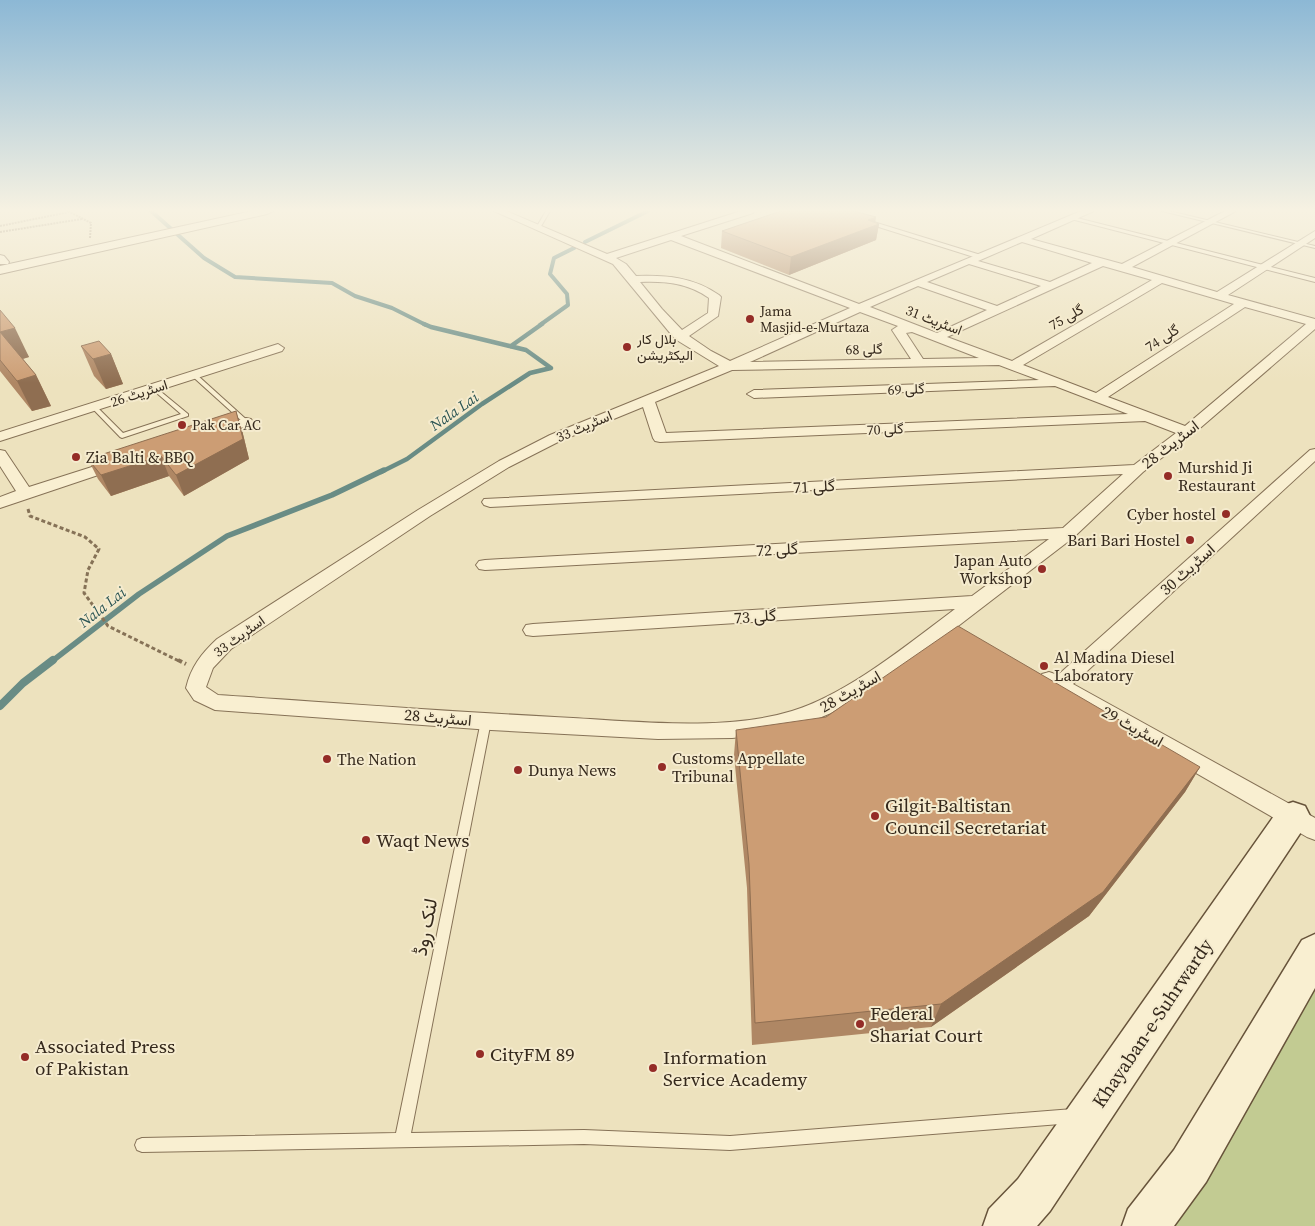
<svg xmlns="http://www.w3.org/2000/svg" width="1315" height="1226" font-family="'Source Serif 4',Vazirmatn,serif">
	<rect width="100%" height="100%" fill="#ede2be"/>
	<path fill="#c2cb92" d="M1315 965V1226H1141Z"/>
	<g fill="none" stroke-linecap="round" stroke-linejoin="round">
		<g stroke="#698c85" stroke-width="4">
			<path d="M151 211 204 258 235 277 332 283 355 296 392 308 426 325"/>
			<path d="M585 242 648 211"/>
			<path d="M540 325 568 305 567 294 550 274 554 258 574 248"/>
		</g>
		<g stroke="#698c85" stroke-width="4.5">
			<path d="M511 346 542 324"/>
			<path d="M381 472 407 459 482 404 530 373 551 368 526 350 431 327 424 324"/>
		</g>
		<path stroke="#698c85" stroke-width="5.5" d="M51 662 139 594 227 536 332 495 384 470"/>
		<path stroke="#698c85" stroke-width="8" d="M0 706 23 683 53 660"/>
		<defs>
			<g id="service">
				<path d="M546 211H550L540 228H536Z"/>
				<path d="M1162 211H1169L1315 246V248Z"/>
				<path d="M1073 217 1315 278V282L1071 219Z"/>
				<path d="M192 374H196L248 421V423H244L192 376Z"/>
				<path d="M154 386 188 414V416L122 438 120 437 91 407 92 406H96L123 433 181 414 152 389 151 388Z"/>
				<path d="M486 717 490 718 491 721 411 1133 584 1130 730 1136 1073 1109 1078 1111 1080 1116 1078 1121 1073 1123 730 1150 584 1144 142 1152 137 1150 135 1145 137 1140 142 1138 396 1133 481 721 482 718Z"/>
			</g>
			<path id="pedestrian" d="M828 211H838L984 256 977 258Z"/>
			<g id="minor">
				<path d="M494 211H506L607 254 741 211H754L753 213 681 236 859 304 1081 211H1094L1031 239 1122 264 1225 211H1236L1132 267 1217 292 1315 231V238L1228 295 1315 319V329L1192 435 1143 472 1074 537 897 673 831 713 805 724 764 735 732 738 658 739 491 730 215 710 194 700 186 688C191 667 201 654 217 639L418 510 499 461 550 435 719 366 675 339 613 264ZM671 240 850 308 730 361 711 351 689 336 718 316 721 297 719 295C693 277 667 275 636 276L626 264 616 258ZM1022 242 1092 263 1050 282 978 261ZM969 264 1041 286 997 306 927 282ZM1103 266 1152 280 1012 361 947 337ZM640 282C666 281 688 283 709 298L708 313 682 330 662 309ZM1162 283 1234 304 1096 393 1023 365ZM918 286 987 310 937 333 870 307ZM1245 307 1306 324 1185 426 1108 397ZM860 312 898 326 892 330 911 359 750 362ZM912 332 979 358 923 359 906 333ZM999 365 1039 380 754 390 747 394 754 398 1055 386 1128 414 666 433 655 402 732 370ZM643 407 653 438 655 441 660 442 1145 421 1176 433 1134 465 484 499 482 502 484 505 490 507 1123 474 1063 528 485 560 479 561 476 565 479 569 485 570 1049 539 972 596 533 624 526 625 523 630 526 635 533 636 955 609C908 644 848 694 792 711 727 731 641 722 573 718 455 712 337 703 218 695L206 687 213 668 231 649 430 516 509 467 560 441Z"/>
				<path d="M0 255 4 256 9 262 8 264H0Z"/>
				<path d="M278 344 284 348 282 351 0 441V432Z"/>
				<path d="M246 418 251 419 253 422 251 425 217 435 212 434 210 431 212 428Z"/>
				<path d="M1315 449V461L1073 684 1315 818V840L1307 837 1052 690 1042 684 1039 679 1042 674 1049 672 1058 675 1310 450Z"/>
				<path d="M0 450 5 451 29 487 117 459 122 461 125 464 122 467 0 508V497L16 491 0 466Z"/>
			</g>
			<path id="tertiary" d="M252 211H273L267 214 0 274V266Z"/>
			<g id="secondary">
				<path d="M1293 802 1305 806 1310 816 1305 826 1050 1211 1037 1226H983L989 1209 1018 1179 1281 806Z"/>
				<path d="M1315 934V988L1206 1182 1174 1226H1122L1128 1209 1174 1150 1302 940Z"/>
			</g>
		</defs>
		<use href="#service" stroke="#867257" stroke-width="2"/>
		<use href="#pedestrian" stroke="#867257" stroke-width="2"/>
		<use href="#minor" stroke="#867257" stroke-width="2"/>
		<use href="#tertiary" stroke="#867257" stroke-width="2"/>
		<use href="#secondary" stroke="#67533a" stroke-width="3"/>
		<g stroke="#867257" stroke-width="2" stroke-dasharray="2 1" stroke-linecap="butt">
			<path d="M68 211 91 223 90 238"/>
			<path d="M0 226 69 212"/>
			<path d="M0 232 82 219"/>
		</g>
		<path stroke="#867257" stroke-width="3" stroke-dasharray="4 2.5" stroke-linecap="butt" d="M28 509 30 516 85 537 99 549 88 570 84 593 108 626 181 662"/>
		<path stroke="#867257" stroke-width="4" stroke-dasharray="4.5 3" stroke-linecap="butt" d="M178 660 186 664"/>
		<use href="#service" fill="#f9efd1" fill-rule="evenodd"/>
		<use href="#pedestrian" fill="#f9efd1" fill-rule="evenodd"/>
		<use href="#minor" fill="#f9efd1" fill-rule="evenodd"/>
		<use href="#tertiary" fill="#f9efd1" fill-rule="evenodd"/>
		<use href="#secondary" fill="#f9efd1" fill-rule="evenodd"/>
	</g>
	<g fill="#af8764">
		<path d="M876 223 879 224 876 240 789 275 721 248 722 231Z"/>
		<path d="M0 310 29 357 23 359 36 375 51 406 32 411 0 371Z"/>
		<path d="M81 346 111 354 123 384 106 389 94 376Z"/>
		<path d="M242 430 249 459 184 496 169 476 111 496 98 479 88 459Z"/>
		<path d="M736 730 1200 767 1185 792 1089 916 931 1027 752 1045 747 888 734 755Z"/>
	</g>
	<g fill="#8f6e51">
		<path d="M876 217 875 225 879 224 876 240 789 275 791 257 868 220Z"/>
		<path d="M15 328 29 357 14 361 0 332Z"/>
		<path d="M111 354 123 384 106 389 93 359Z"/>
		<path d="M36 375 51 406 32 411 17 381Z"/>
		<path d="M236 411 242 430 249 459 184 496 176 475Z"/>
		<path d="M161 456 169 476 111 496 101 475Z"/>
		<path d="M1200 767 1185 792 1089 916 931 1027 941 1004Z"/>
	</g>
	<g fill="#cc9d74" stroke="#8f6e51">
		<path d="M781 211H854L876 217 868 220 879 224 791 257 722 231Z"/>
		<path d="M0 310 15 328 0 332Z"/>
		<path d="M0 332 36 375 17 381 0 360Z"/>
		<path d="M99 341 111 354 93 359 81 346Z"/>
		<path d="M236 411 243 439 176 475 161 456 101 475 88 459Z"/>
		<path d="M958 626 1200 767 1103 892 941 1004 755 1023 749 864 736 730 826 717Z"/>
	</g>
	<linearGradient id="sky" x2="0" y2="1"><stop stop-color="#8cb8d5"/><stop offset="0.55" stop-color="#f7f2e2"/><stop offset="1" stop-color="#f7f2e2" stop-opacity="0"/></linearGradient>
	<rect width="1315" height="383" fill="url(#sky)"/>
	<g fill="#942c27" stroke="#f5ebce" stroke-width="2">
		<circle cx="750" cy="319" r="5"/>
		<circle cx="627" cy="347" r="5"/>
		<circle cx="182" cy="425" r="5"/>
		<circle cx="76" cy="457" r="5"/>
		<circle cx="1168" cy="476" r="5"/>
		<circle cx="1226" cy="514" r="5"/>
		<circle cx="1190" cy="540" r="5"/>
		<circle cx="1042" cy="569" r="5"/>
		<circle cx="1044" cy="666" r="5"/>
		<circle cx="327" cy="759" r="5"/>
		<circle cx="662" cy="767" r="5"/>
		<circle cx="518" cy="770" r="5"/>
		<circle cx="875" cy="816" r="5"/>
		<circle cx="366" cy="840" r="5"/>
		<circle cx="860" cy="1024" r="5"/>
		<circle cx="480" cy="1054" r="5"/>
		<circle cx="25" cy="1057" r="5"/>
		<circle cx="653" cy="1068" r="5"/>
	</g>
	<g text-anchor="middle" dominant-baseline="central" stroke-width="4" stroke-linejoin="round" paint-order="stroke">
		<g font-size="14" fill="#35291c" stroke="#f5ebce" text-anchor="start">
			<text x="760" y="311">Jama<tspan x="760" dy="16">Masjid-e-Murtaza</tspan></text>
			<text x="637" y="339">بلال کار<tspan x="637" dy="16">الیکٹریشن</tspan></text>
			<text x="192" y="425">Pak Car AC</text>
		</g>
		<g font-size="14" fill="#35291c" stroke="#f5ebce">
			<text transform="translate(1066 317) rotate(-30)">گلی 75</text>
			<text transform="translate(934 320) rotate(21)">اسٹریٹ 31</text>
			<text transform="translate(1162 338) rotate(-33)">گلی 74</text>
			<text transform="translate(864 349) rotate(-1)">گلی 68</text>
			<text transform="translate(906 389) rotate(-2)">گلی 69</text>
			<text transform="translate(139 393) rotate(-18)">اسٹریٹ 26</text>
			<text transform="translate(584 426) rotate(-23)">اسٹریٹ 33</text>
			<text transform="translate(885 429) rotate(-2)">گلی 70</text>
			<text transform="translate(239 636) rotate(-36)">اسٹریٹ 33</text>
		</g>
		<g font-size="15" font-style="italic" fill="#2b5554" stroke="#f5ebce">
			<text transform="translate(454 411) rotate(-35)">Nala Lai</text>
			<text transform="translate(102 607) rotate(-38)">Nala Lai</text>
		</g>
		<g font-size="16" fill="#35291c" stroke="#f5ebce">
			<text transform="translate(1170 444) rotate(-38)">اسٹریٹ 28</text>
			<text transform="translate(814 486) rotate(-3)">گلی 71</text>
			<text transform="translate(777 549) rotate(-3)">گلی 72</text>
			<text transform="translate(1187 569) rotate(-42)">اسٹریٹ 30</text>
			<text transform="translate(755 616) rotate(-4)">گلی 73</text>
			<text transform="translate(850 691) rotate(-30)">اسٹریٹ 28</text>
			<text transform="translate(438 717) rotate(5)">اسٹریٹ 28</text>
			<text transform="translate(1133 726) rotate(29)">اسٹریٹ 29</text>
		</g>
		<g font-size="16" fill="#35291c" stroke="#f5ebce" text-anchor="start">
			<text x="86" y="457">Zia Balti &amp; BBQ</text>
			<text x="1178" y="467">Murshid Ji<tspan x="1178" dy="18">Restaurant</tspan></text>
			<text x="1216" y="514" text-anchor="end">Cyber hostel</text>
			<text x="1180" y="540" text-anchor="end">Bari Bari Hostel</text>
			<text x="1032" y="560" text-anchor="end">Japan Auto<tspan x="1032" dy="18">Workshop</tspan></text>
			<text x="1054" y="657">Al Madina Diesel<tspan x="1054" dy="18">Laboratory</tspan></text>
			<text x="672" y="758">Customs Appellate<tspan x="672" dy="18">Tribunal</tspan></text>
			<text x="337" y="759">The Nation</text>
			<text x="528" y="770">Dunya News</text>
		</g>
		<g font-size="19" fill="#35291c" stroke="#f5ebce" text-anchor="start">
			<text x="885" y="805">Gilgit-Baltistan<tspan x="885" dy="22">Council Secretariat</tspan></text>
			<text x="376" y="840">Waqt News</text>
			<text x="870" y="1013">Federal<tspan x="870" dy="22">Shariat Court</tspan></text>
			<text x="35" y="1046">Associated Press<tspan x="35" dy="22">of Pakistan</tspan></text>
			<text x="490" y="1054">CityFM 89</text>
			<text x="663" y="1057">Information<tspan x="663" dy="22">Service Academy</tspan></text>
		</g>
		<g font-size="19" fill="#35291c" stroke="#f5ebce">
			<text transform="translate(425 927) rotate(-79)">لنک روڈ</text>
			<text transform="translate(1152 1023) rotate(-56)">Khayaban-e-Suhrwardy</text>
		</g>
	</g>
</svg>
